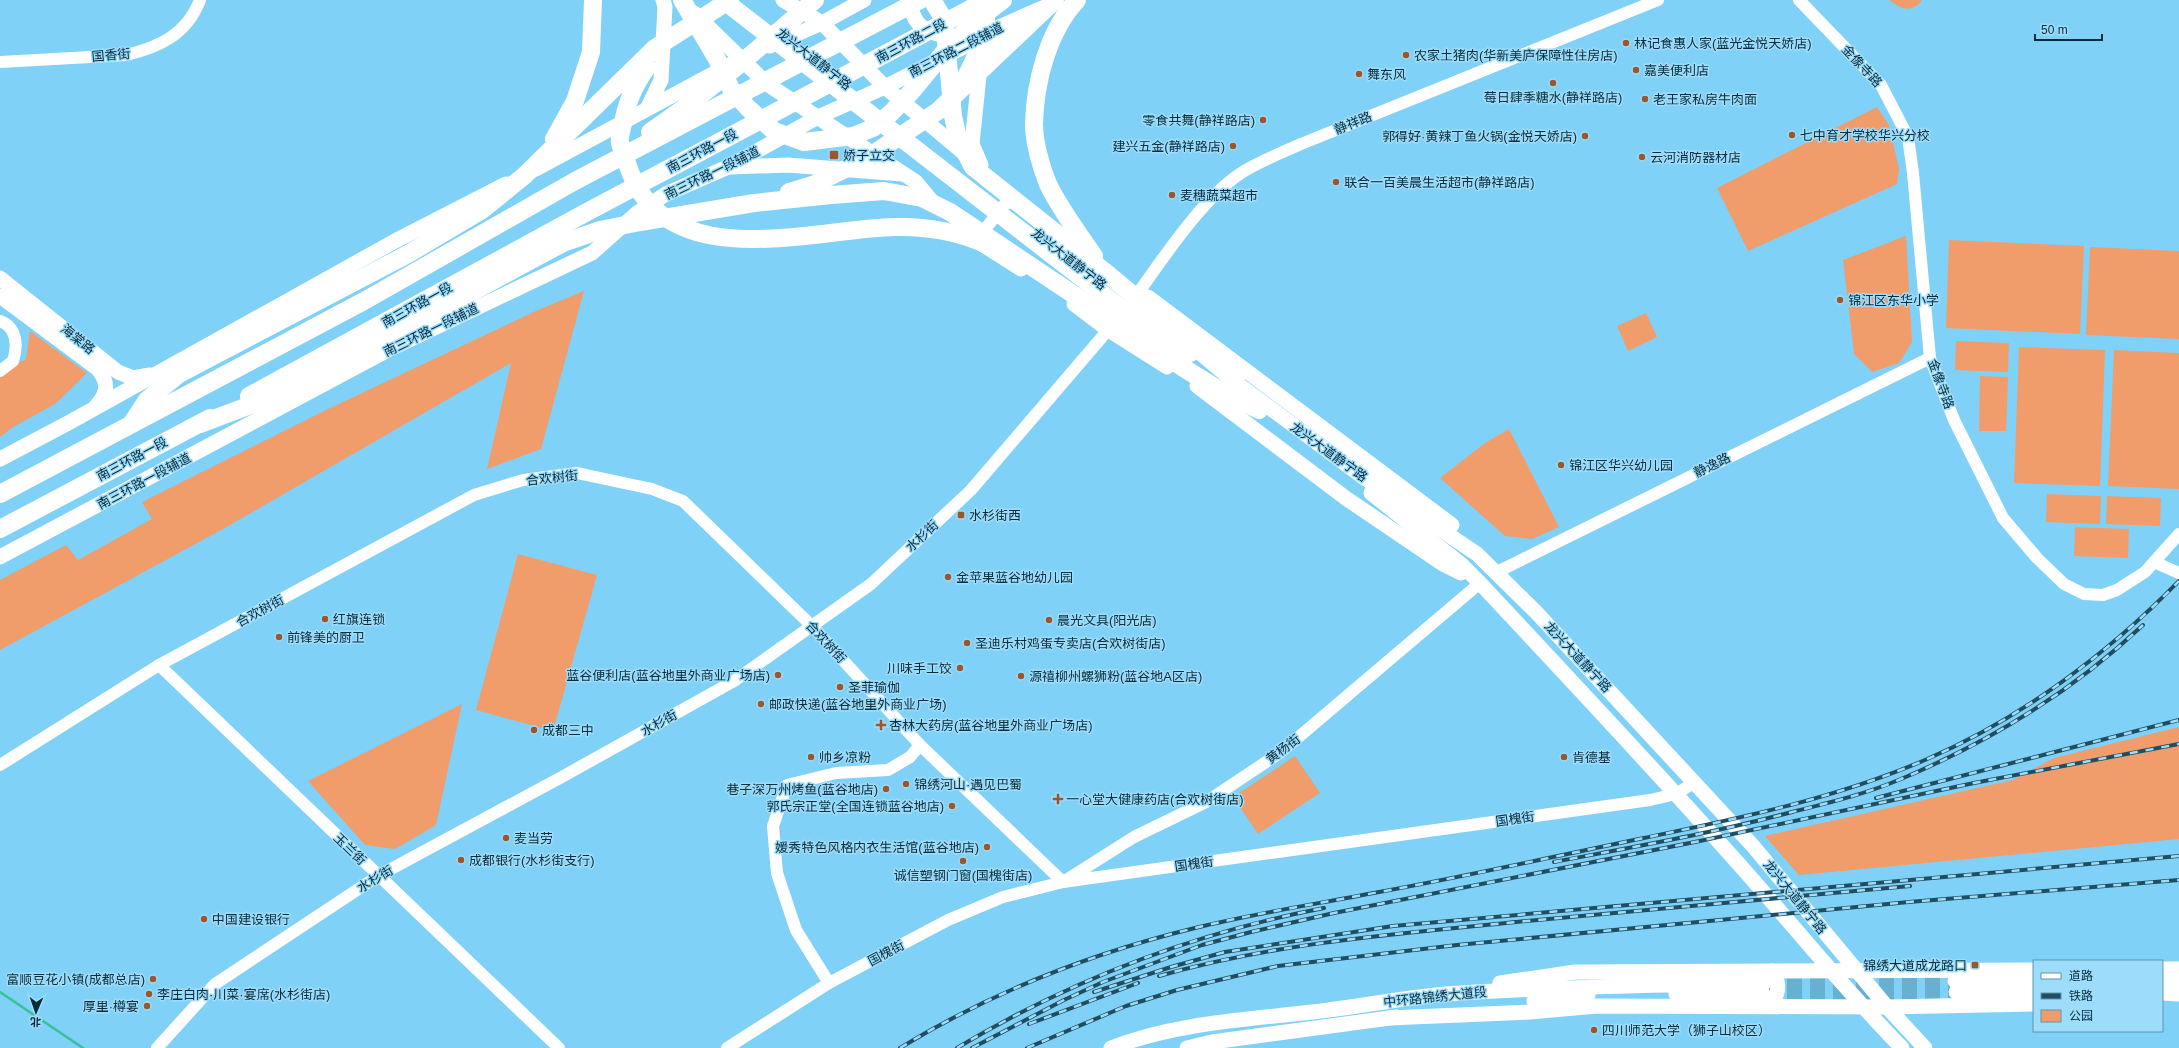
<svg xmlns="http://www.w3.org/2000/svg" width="2179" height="1048" font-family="Helvetica,'Noto Sans SC',sans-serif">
	<rect width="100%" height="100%" fill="#80d1f7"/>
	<g fill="#f19c6b">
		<path d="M1889 0H1922C1912 14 1901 9 1889 0Z"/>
		<path d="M1877 107 1889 125 1899 169 1897 184 1748 251 1717 188Z"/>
		<path d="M1906 236 1912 342 1899 363 1872 372 1854 354 1843 260Z"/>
		<path d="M1949 240 2084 246 2080 334 1946 328Z"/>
		<path d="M2090 247 2179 251V339L2086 335Z"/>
		<path d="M584 291 541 449 487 469 511 363 223 529 0 650V580L66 545 78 560 152 519 142 502 328 409 538 310Z"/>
		<path d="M1646 313 1657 337 1628 351 1617 326Z"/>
		<path d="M30 331 87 373 55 404 13 427 0 437V374L26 359Z"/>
		<path d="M1956 341 2009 343 2008 372 1955 370Z"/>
		<path d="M2019 347 2105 350 2100 486 2014 483Z"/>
		<path d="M2114 350 2179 353V489L2108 486Z"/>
		<path d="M1980 376 2008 377 2006 431H1979Z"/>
		<path d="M1509 429 1559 527 1532 539 1505 536 1440 478 1485 443Z"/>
		<path d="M2047 494 2101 496 2100 524 2046 522Z"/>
		<path d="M2107 496 2161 498 2160 526 2106 524Z"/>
		<path d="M2075 527 2129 529 2128 558 2074 556Z"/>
		<path d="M518 554 597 575 553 731 476 710Z"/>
		<path d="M462 704 436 825 395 849 365 845 308 781Z"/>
		<path d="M2179 727V839L1799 875 1765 836 2013 780 2054 758Z"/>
		<path d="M1295 756 1320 793 1258 834 1233 797Z"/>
	</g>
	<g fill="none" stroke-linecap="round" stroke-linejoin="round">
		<path stroke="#37c19a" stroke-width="2.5" d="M0 992 83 1048"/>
		<g stroke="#68b0d1" stroke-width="15" stroke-dasharray="15 8" stroke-linecap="butt">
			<path d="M1764 983 1955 981"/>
			<path d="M1764 994 1956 992"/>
		</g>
		<g stroke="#fff" stroke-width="12">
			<path d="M1799 0 1881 85 1908 137 1913 173 1930 358 1954 420 2003 518 2037 558 2064 584 2084 594 2103 595 2117 590 2145 572 2179 534"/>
			<path d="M0 62 126 55C160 47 187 34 200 0"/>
			<path d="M978 238 1005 204 1016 201 1021 202"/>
			<path d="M1131 303C1160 263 1204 194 1246 170 1263 160 1283 152 1301 144L1658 0"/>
			<path d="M0 321C17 327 18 346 13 361L0 371"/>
			<path d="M2154 562 2179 573"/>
			<path d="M1495 573 1930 358"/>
			<path d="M159 665 559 1048"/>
			<path d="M0 765 159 665 474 495 523 480 577 473 652 489 683 501 813 627 920 745 1063 882 1134 837 1206 802 1281 752 1480 583"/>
			<path d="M829 983 796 930 777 873 773 826 787 785 836 773 888 770 910 757 920 745"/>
			<path d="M157 1048 215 984 378 876 560 778 734 681 871 584 971 490 1114 323"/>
			<path d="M727 1048 829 983 948 920 1003 897 1063 882 1650 800 1676 794 1695 782"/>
		</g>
		<g stroke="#fff" stroke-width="15">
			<path d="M783 0 822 23 885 87 965 154"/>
			<path d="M911 0C910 18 921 31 938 34"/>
			<path d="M694 13 767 84 916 182 935 205"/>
			<path d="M770 46 822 23 864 0"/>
			<path d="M648 107 661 80 665 7 663 0"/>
			<path d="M981 165 972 144 981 56 989 45 1013 28"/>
			<path d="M731 167 788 165 902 174"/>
			<path d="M536 169 731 64"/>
			<path d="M977 241 1021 269"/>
			<path d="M0 278 118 372 133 378 150 375"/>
			<path d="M0 296 98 369C109 383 108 393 96 406"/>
			<path d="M1148 297 1452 525"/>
			<path d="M1074 304 1107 329 1167 367"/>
			<path d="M1227 376 1363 477 1477 554 1536 612 1753 846 1887 1007 1925 1048"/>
			<path d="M1197 386 1347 499 1443 564 1461 573"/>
			<path d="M0 459 70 422 395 241 506 184"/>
			<path d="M1371 493 1462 565 1480 583C1563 672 1647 761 1728 852 1787 917 1841 986 1902 1048"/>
			<path d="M0 557 390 349 592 253 637 213 666 194 728 167 818 117 885 87 979 39 990 31 1042 8"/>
			<path d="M2162 969H2179"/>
			<path d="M1955 981H2034"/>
			<path d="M2162 981H2179"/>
			<path d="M1500 983 1575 972 2034 970"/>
			<path d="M1956 992 2034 993"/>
			<path d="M2162 993 2179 994"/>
			<path d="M1676 994H1763"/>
			<path d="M1534 1001 1588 995"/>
			<path d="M1768 1006C1779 997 1781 983 1772 971"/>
			<path d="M1388 1018 1530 1012 1597 1006 1887 1007 2034 1004"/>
			<path d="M1111 1048C1175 1023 1244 1020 1312 1012 1357 1007 1401 998 1446 994 1552 987 1658 985 1764 983"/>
			<path d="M1187 1048 1212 1042 1397 1017"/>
		</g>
		<g stroke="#fff" stroke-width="18">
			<path d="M682 0 717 59 731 89 748 108 774 131 804 142 853 136 873 128 891 113 912 91 950 45 978 19 1003 0"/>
			<path d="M723 0 1162 340"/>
			<path d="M932 0 940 13 945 30 953 116 958 138 973 167 1104 271 1236 381"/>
			<path d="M1077 0C1048 31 1035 82 1034 124 1034 142 1041 167 1048 184 1060 209 1078 233 1094 256"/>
			<path d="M647 67C633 87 626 104 622 128 621 132 619 138 620 143 622 150 625 158 628 166 665 277 810 229 895 227 925 226 960 232 987 245"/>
			<path d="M964 80C977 57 987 32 987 5"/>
			<path d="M650 132 691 103 740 64 815 0"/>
			<path d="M554 139 575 101 591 52 593 0"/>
			<path d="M789 192 815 184 867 158 938 111 1055 0"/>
			<path d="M1156 327 1190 353"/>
			<path d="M249 396 587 212 987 0"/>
			<path d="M132 423 147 400 179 374 408 254 482 210 524 176 655 48 730 0"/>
			<path d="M200 424 288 391 563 243 600 230 640 222 754 203 831 195 884 191 922 198 950 212 1182 367 1224 393 1259 410"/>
			<path d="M0 494 364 301 575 181 920 0"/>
			<path d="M0 529 210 418"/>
		</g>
		<defs>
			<g id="rail">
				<path d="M1876 798 2179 720"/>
				<path d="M1554 862C1633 847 1714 833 1792 812 1828 803 1866 794 1901 779 1989 742 2073 691 2143 625"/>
				<path d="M1159 976C1275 943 1396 934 1516 922 1647 910 1779 898 1910 886"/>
				<path d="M1094 992 1171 967 1225 952 1393 926 2179 856"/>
				<path d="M1029 1024 1138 983"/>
				<path d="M900 1048C990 993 1092 953 1195 928 1256 913 1317 904 1379 892 1468 876 1556 856 1644 838 1740 818 1834 799 1925 760 2020 719 2107 655 2179 581"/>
				<path d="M957 1048C1071 980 1194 933 1324 908"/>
				<path d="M972 1048 1064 1000 1103 982 1202 945 1251 932 1334 913 1695 842 1974 783 2179 744"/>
				<path d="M1027 1048 1126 1006 1177 990 1278 966 1457 945 1909 902 2179 880"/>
			</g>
		</defs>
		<use href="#rail" stroke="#204d5f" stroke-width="4"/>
		<use href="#rail" stroke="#9ddcfb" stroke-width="2.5" stroke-dasharray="8" stroke-linecap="butt"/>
	</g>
	<g fill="#9b562b" stroke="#9ddcfb" stroke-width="1.5">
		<circle cx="1626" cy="43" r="4"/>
		<circle cx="1406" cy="55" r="4"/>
		<circle cx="1636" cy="70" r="4"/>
		<circle cx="1359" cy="74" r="4"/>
		<circle cx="1553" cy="83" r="4"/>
		<circle cx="1645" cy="99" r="4"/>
		<circle cx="1263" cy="120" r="4"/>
		<circle cx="1792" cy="135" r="4"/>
		<circle cx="1585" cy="136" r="4"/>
		<circle cx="1233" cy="146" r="4"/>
		<rect x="829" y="150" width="10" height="10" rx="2"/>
		<circle cx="1642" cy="157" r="4"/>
		<circle cx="1336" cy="182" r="4"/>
		<circle cx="1172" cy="195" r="4"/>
		<circle cx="1840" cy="300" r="4"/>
		<circle cx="1561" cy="465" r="4"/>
		<rect x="957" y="511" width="8" height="8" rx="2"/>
		<circle cx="948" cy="577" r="4"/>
		<circle cx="325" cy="619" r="4"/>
		<circle cx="1049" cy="620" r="4"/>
		<circle cx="279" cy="637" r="4"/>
		<circle cx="967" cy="643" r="4"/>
		<circle cx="960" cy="668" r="4"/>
		<circle cx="778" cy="675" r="4"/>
		<circle cx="1021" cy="676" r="4"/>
		<circle cx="840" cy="687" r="4"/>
		<circle cx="761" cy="704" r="4"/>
		<path d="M879 719h4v4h4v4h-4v4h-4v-4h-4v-4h4z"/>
		<circle cx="534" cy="730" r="4"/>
		<circle cx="811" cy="757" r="4"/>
		<circle cx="1564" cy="757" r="4"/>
		<circle cx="906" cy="784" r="4"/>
		<circle cx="886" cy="789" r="4"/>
		<path d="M1056 793h4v4h4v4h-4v4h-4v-4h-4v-4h4z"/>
		<circle cx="952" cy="806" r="4"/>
		<circle cx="506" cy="838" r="4"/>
		<circle cx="987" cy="847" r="4"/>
		<circle cx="461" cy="860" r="4"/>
		<circle cx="963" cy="861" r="4"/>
		<circle cx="204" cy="919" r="4"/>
		<rect x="1971" y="961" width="8" height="8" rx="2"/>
		<circle cx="153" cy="979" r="4"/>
		<circle cx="149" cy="994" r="4"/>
		<circle cx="147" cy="1006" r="4"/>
		<circle cx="1594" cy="1030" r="4"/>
	</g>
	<g text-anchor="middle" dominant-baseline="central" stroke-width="3" stroke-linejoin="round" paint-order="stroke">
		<g font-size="13" fill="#082c3a" stroke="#9ddcfb">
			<text transform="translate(911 41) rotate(-28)">南三环路二段</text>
			<text transform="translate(956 50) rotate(-27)">南三环路二段辅道</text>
			<text transform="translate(111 55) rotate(-5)">国香街</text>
			<text transform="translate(814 59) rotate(38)">龙兴大道静宁路</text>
			<text transform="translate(1862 66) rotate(47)">金像寺路</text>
			<text transform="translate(1353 123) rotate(-22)">静祥路</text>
			<text transform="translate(702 151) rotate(-28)">南三环路一段</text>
			<text transform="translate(712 173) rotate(-26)">南三环路一段辅道</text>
			<text transform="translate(1069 259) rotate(38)">龙兴大道静宁路</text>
			<text transform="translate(417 305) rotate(-29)">南三环路一段</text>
			<text transform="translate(431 330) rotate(-26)">南三环路一段辅道</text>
			<text transform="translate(78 339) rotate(39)">海棠路</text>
			<text transform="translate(1941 384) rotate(70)">金像寺路</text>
			<text transform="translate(1329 452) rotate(36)">龙兴大道静宁路</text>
			<text transform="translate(132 459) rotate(-28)">南三环路一段</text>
			<text transform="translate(1712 465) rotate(-26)">静逸路</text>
			<text transform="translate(552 478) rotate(-6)">合欢树街</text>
			<text transform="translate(144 481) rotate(-28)">南三环路一段辅道</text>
			<text transform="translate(922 536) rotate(-43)">水杉街</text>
			<text transform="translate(260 611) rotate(-28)">合欢树街</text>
			<text transform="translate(826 642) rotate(47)">合欢树街</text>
			<text transform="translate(1578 657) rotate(47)">龙兴大道静宁路</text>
			<text transform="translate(659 723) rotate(-29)">水杉街</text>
			<text transform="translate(1283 749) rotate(-37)">黄杨街</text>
			<text transform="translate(1515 819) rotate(-8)">国槐街</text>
			<text transform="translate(350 849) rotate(44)">玉兰街</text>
			<text transform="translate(1194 864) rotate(-8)">国槐街</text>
			<text transform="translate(375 879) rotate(-31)">水杉街</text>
			<text transform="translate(1795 897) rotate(51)">龙兴大道静宁路</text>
			<text transform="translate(886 953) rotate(-28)">国槐街</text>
			<text transform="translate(1435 997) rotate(-6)">中环路锦绣大道段</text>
		</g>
		<g font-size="13" fill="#082c3a" stroke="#9ddcfb" text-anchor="start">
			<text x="1634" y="43">林记食惠人家(蓝光金悦天娇店)</text>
			<text x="1414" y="55">农家土猪肉(华新美庐保障性住房店)</text>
			<text x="1644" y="70">嘉美便利店</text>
			<text x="1367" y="74">舞东风</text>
			<text x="1553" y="97" text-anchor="middle">莓日肆季糖水(静祥路店)</text>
			<text x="1653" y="99">老王家私房牛肉面</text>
			<text x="1255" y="120" text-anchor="end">零食共舞(静祥路店)</text>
			<text x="1800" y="135">七中育才学校华兴分校</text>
			<text x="1577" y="136" text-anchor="end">郭得好·黄辣丁鱼火锅(金悦天娇店)</text>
			<text x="1225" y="146" text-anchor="end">建兴五金(静祥路店)</text>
			<text x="843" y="155">娇子立交</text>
			<text x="1650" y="157">云河消防器材店</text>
			<text x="1344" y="182">联合一百美晨生活超市(静祥路店)</text>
			<text x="1180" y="195">麦穗蔬菜超市</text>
			<text x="1848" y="300">锦江区东华小学</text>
			<text x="1569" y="465">锦江区华兴幼儿园</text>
			<text x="969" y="515">水杉街西</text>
			<text x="956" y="577">金苹果蓝谷地幼儿园</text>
			<text x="333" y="619">红旗连锁</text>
			<text x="1057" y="620">晨光文具(阳光店)</text>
			<text x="287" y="637">前锋美的厨卫</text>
			<text x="975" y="643">圣迪乐村鸡蛋专卖店(合欢树街店)</text>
			<text x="952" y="668" text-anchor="end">川味手工饺</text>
			<text x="770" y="675" text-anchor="end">蓝谷便利店(蓝谷地里外商业广场店)</text>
			<text x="1029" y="676">源禧柳州螺狮粉(蓝谷地A区店)</text>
			<text x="848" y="687">圣菲瑜伽</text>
			<text x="769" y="704">邮政快递(蓝谷地里外商业广场)</text>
			<text x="889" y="725">杏林大药房(蓝谷地里外商业广场店)</text>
			<text x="542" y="730">成都三中</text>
			<text x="819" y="757">帅乡凉粉</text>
			<text x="1572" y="757">肯德基</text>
			<text x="914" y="784">锦绣河山·遇见巴蜀</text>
			<text x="878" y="789" text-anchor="end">巷子深万州烤鱼(蓝谷地店)</text>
			<text x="1066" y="799">一心堂大健康药店(合欢树街店)</text>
			<text x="944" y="806" text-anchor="end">郭氏宗正堂(全国连锁蓝谷地店)</text>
			<text x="514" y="838">麦当劳</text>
			<text x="979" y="847" text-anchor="end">媛秀特色风格内衣生活馆(蓝谷地店)</text>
			<text x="469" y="860">成都银行(水杉街支行)</text>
			<text x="963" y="875" text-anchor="middle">诚信塑钢门窗(国槐街店)</text>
			<text x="212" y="919">中国建设银行</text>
			<text x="1967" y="965" text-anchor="end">锦绣大道成龙路口</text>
			<text x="145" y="979" text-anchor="end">富顺豆花小镇(成都总店)</text>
			<text x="157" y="994">李庄白肉·川菜·宴席(水杉街店)</text>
			<text x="139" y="1006" text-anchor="end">厚里·樽宴</text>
			<text x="1602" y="1030">四川师范大学（狮子山校区）</text>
		</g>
	</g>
	<rect x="2033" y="960" width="130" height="72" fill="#9ddcfb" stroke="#6196ae"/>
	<rect x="2041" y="973" width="20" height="6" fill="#ffffff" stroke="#6196ae"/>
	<text x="2069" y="980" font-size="12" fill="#082c3a">道路</text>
	<rect x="2041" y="993" width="20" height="6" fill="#204d5f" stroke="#6196ae"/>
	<text x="2069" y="1000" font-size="12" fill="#082c3a">铁路</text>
	<rect x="2041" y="1010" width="20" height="12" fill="#f19c6b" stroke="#6196ae"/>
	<text x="2069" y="1020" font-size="12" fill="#082c3a">公园</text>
	<g transform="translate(36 1012) rotate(182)" stroke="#9ddcfb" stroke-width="3" paint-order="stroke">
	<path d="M0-3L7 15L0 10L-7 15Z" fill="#082c3a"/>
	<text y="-6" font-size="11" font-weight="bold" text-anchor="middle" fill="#082c3a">北</text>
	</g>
	<path d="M2035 34v6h67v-6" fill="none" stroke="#082c3a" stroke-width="2"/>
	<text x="2041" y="34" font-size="12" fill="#082c3a" stroke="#9ddcfb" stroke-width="3" paint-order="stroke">50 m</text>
</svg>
